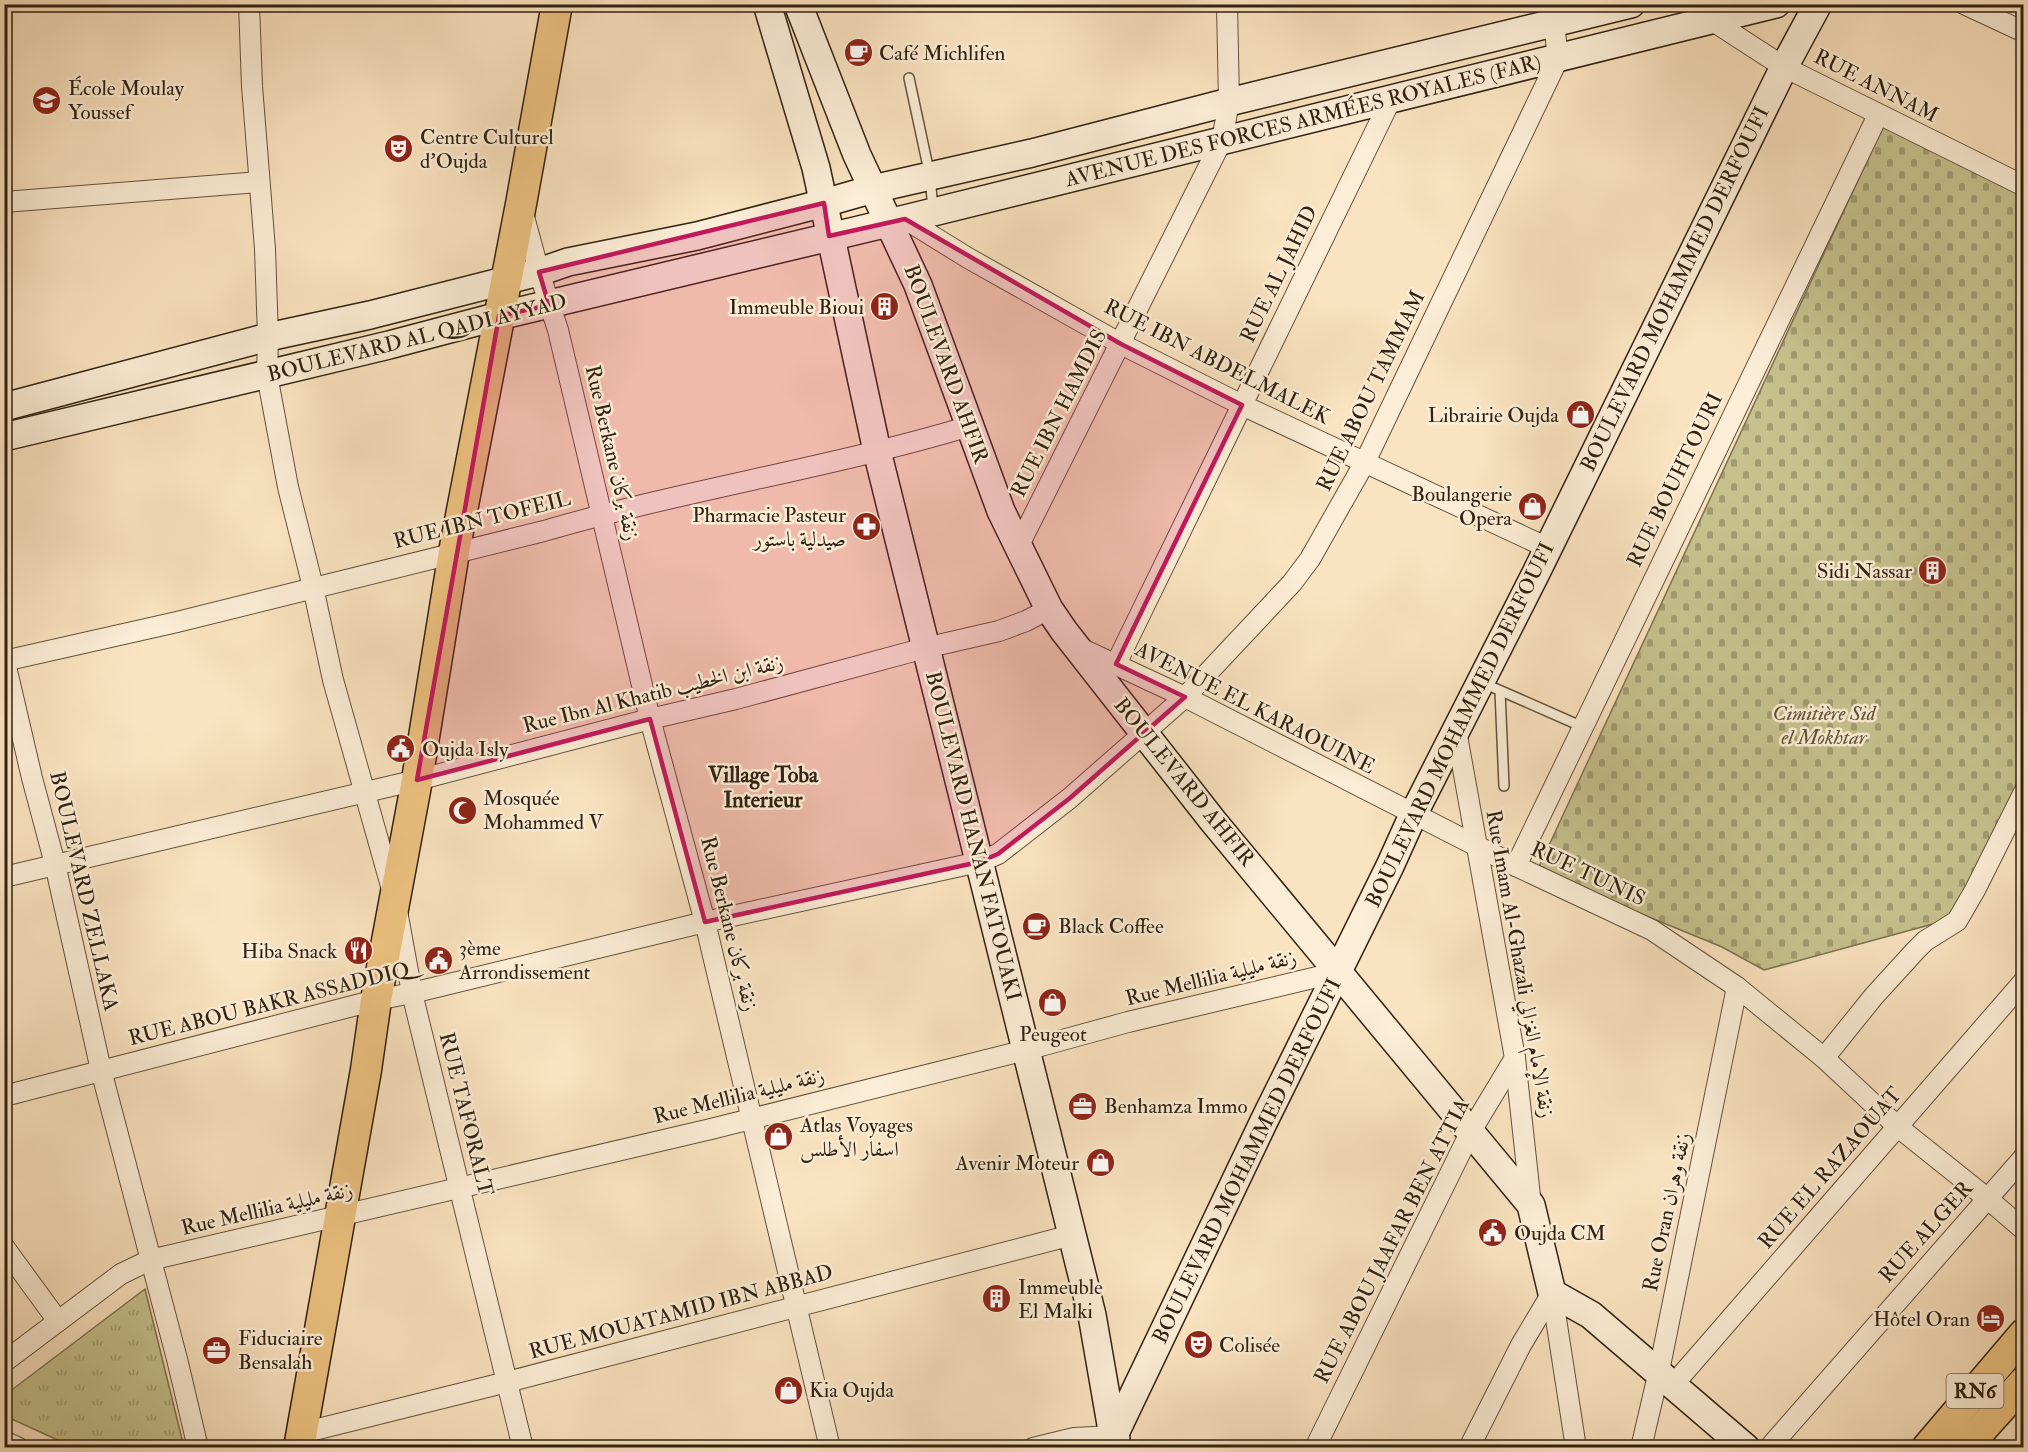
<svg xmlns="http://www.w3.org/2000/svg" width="2028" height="1452" font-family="'IM FELL Double Pica',Amiri,serif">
	<defs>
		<pattern id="grass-tufts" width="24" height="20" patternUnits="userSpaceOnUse" patternTransform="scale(1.5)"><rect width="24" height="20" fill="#c6c18d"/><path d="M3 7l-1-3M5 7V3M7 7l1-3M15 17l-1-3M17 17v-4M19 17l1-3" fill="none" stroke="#a19c72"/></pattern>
		<pattern id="cemetery-stones" width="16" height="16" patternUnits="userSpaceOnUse" patternTransform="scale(1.5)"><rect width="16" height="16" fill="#c6c18d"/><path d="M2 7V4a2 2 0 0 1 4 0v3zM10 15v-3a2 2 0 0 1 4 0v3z" fill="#a19c72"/></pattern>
	</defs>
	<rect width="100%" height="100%" fill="#fae3c0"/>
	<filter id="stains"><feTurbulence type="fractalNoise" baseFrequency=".00333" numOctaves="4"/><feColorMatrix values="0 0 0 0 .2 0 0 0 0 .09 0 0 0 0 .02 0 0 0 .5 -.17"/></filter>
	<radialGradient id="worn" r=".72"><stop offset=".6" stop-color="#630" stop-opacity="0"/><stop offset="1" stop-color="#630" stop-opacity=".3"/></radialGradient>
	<path fill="url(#grass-tufts)" stroke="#7c7250" stroke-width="1.5" d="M145 1289 184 1447H73L5 1416V1395Z"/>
	<path fill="url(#cemetery-stones)" stroke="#7c7250" stroke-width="1.5" d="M1886 120 2023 185V773L1951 919 1764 970 1722 947 1537 871Z"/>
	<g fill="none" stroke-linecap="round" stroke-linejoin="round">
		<defs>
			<g id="lane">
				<path d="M909 78 930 176 933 210"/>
				<path d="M1483 683 1583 727"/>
				<path d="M1500 691 1504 786"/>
			</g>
			<g id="street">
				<path d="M249 4 252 86 265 249 268 337 267 375 288 487 313 587 333 680 395 900 412 993 523 1448"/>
				<path d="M1964 4 2024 32"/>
				<path d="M1713 21 1784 67 2024 186"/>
				<path d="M4 202 259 182"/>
				<path d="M523 213 539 272 558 330 650 719 705 922 830 1448"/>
				<path d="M905 219 968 258 1121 344 1242 405 1548 548"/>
				<path d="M1018 547 1222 140 1229 102 1227 4"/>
				<path d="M1080 648 1185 697 1516 866 1652 930 1737 987 1824 1058 1898 1127 1988 1199 2024 1230"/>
				<path d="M4 658 32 778 55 864 101 1070 177 1359 198 1448"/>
				<path d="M4 661 177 622 544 531C684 490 830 468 970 426"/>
				<path d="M1116 664 1391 99"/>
				<path d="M1456 730 1515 1058 1531 1205"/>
				<path d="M1516 866 1878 115"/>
				<path d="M4 877 417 780 650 719 736 699 925 648 999 631 1026 621 1049 609"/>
				<path d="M1824 1058 1874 996 1916 950 1925 941 1957 921 1975 890 2024 792"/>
				<path d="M4 1096 376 1000 412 993 705 922 979 862 998 854 1070 798 1185 697 1292 583 1310 559 1365 462 1558 59 1554 22"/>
				<path d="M4 1247 58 1321"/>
				<path d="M1552 1293 1576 1448"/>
				<path d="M4 1362 121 1274 150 1260 711 1129 1026 1050 1128 1022 1338 972"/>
				<path d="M1673 1385 2024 981"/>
				<path d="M302 1433 507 1382 1072 1235"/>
				<path d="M4 1441 19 1448"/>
				<path d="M1033 1448 1074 1438 1113 1436"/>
				<path d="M1315 1448 1471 1131 1515 1058"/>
				<path d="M1469 1448 1521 1345 1552 1293"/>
				<path d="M1641 1448 1659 1371 1737 987"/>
				<path d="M1769 1448 2024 1157"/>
			</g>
			<g id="secondary">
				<path d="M767 4 816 168 877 451 1092 1315 1113 1436 1116 1439"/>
				<path d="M798 4 857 155 918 285 1001 511 1049 609 1064 631 1213 821 1531 1205 1552 1293 1591 1315 1746 1448"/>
				<path d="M4 407 268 337 370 315 539 272 568 262 697 236 824 203 873 189 1032 153 1229 102 1631 4"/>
				<path d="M4 437 389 345 499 316 905 219 1776 4"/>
				<path d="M1108 1448 1264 1121 1390 866 1413 815 1536 573 1784 67 1818 4"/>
			</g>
			<g id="primary">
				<path d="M299 1448 366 1070 376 1000 417 780 454 552 521 204 557 4"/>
				<path d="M1927 1448 2024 1334"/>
				<path d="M1965 1448 2024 1382"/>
			</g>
		</defs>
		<use href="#lane" stroke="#63523e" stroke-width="12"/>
		<use href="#street" stroke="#63523e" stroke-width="22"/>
		<use href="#secondary" stroke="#312212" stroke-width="30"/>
		<use href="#primary" stroke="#312212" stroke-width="33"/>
		<use href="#lane" stroke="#fcedd6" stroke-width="9"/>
		<use href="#street" stroke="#fcedd6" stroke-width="20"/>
		<use href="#secondary" stroke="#fcedd6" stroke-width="27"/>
		<use href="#primary" stroke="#edc280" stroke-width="30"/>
	</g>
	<path fill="#c2185b" fill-opacity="0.2" stroke="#c2185b" stroke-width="4.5" stroke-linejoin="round" d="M824 203 829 236 905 219 1121 344 1242 405 1116 664 1185 697 1070 798 998 854 979 862 705 922 650 719 417 780 499 316 549 305 539 272Z"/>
	<defs>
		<symbol id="cafe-disc" viewBox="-11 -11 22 22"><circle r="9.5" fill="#8f2418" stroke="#fcedd6"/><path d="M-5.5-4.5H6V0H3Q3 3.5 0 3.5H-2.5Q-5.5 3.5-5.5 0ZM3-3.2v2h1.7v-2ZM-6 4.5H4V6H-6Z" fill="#fff"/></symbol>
		<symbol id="school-disc" viewBox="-11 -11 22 22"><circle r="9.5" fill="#8f2418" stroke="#fcedd6"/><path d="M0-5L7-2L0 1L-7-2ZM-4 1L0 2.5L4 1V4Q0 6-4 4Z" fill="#fff"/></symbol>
		<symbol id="theatre-disc" viewBox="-11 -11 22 22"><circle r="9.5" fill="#8f2418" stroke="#fcedd6"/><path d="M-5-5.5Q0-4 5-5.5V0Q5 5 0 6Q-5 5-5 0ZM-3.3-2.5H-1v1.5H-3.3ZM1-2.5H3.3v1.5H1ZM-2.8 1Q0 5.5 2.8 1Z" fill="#fff"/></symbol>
		<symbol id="building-disc" viewBox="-11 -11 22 22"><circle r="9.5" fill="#8f2418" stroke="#fcedd6"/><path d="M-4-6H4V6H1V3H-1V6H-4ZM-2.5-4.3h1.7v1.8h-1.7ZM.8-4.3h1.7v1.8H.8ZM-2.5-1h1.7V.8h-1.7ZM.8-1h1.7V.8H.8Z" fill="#fff"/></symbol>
		<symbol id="shop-disc" viewBox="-11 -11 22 22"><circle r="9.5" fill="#8f2418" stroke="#fcedd6"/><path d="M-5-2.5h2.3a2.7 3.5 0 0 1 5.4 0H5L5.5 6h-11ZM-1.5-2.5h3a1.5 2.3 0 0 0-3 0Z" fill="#fff"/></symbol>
		<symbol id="pharmacy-disc" viewBox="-11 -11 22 22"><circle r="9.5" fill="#8f2418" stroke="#fcedd6"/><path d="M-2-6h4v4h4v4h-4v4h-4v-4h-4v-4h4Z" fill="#fff"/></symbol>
		<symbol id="civic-disc" viewBox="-11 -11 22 22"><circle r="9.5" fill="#8f2418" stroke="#fcedd6"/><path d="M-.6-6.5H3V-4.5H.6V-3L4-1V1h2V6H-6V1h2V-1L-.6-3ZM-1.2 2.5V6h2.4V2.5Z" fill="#fff"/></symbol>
		<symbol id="mosque-disc" viewBox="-11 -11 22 22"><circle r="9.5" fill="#8f2418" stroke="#fcedd6"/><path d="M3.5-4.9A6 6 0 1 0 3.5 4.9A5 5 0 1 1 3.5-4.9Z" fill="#fff"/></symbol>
		<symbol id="restaurant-disc" viewBox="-11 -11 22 22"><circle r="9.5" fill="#8f2418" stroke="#fcedd6"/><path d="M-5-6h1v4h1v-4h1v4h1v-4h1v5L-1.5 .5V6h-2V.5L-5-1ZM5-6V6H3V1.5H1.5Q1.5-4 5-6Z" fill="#fff"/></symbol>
		<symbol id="office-disc" viewBox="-11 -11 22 22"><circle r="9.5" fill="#8f2418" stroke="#fcedd6"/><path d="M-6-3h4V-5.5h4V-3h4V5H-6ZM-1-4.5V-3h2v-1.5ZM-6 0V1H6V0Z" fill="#fff"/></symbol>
		<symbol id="hotel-disc" viewBox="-11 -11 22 22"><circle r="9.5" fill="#8f2418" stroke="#fcedd6"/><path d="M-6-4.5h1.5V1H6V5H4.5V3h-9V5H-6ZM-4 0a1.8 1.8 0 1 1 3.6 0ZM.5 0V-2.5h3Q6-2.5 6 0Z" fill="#fff"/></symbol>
	</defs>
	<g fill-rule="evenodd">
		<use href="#cafe-disc" x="842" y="36" width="33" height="33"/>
		<use href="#school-disc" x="30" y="84" width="33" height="33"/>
		<use href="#theatre-disc" x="382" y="132" width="33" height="33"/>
		<use href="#building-disc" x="868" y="290" width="33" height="33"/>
		<use href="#shop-disc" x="1564" y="398" width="33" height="33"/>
		<use href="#shop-disc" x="1516" y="490" width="33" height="33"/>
		<use href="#pharmacy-disc" x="850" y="510" width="33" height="33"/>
		<use href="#building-disc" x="1916" y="554" width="33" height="33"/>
		<use href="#civic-disc" x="384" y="732" width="33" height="33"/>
		<use href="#mosque-disc" x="446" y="794" width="33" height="33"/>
		<use href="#cafe-disc" x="1020" y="910" width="33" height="33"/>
		<use href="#restaurant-disc" x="342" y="934" width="33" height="33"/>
		<use href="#civic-disc" x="422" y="944" width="33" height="33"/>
		<use href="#shop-disc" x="1036" y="986" width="33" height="33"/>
		<use href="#office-disc" x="1066" y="1090" width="33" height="33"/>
		<use href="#shop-disc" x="762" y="1120" width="33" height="33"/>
		<use href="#shop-disc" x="1084" y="1146" width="33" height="33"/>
		<use href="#civic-disc" x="1476" y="1216" width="33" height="33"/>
		<use href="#building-disc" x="980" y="1282" width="33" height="33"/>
		<use href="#hotel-disc" x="1974" y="1302" width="33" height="33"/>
		<use href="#theatre-disc" x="1182" y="1328" width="33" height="33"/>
		<use href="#office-disc" x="200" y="1334" width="33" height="33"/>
		<use href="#shop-disc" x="772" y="1374" width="33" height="33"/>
	</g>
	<g text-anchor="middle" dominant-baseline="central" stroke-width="5" stroke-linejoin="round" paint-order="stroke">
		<rect fill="#fcedd6" stroke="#6e5f4d" stroke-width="1.5" x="1946.5" y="1374" width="57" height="34" rx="4.5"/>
		<g font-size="20" font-weight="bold" fill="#312212">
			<text x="1975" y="1391">RN6</text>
		</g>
		<g font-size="21" fill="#312212" stroke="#fcedd6" text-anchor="start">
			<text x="879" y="53">Café Michlifen</text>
			<text x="68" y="88">École Moulay<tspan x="68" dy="24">Youssef</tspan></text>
			<text x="420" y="137">Centre Culturel<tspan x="420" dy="24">d'Oujda</tspan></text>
			<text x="864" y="307" text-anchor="end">Immeuble Bioui</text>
			<text x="1559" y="415" text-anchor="end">Librairie Oujda</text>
			<text x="1512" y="494" text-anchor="end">Boulangerie<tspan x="1512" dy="24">Opera</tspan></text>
			<text x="846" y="515" text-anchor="end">Pharmacie Pasteur<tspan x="846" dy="24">صيدلية باستور</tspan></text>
			<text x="1912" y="571" text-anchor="end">Sidi Nassar</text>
			<text x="422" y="749">Oujda Isly</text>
			<text x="483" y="798">Mosquée<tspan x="483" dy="24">Mohammed V</tspan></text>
			<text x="1058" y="926">Black Coffee</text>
			<text x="459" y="948">3ème<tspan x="459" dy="24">Arrondissement</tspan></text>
			<text x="337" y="951" text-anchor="end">Hiba Snack</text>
			<text x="1053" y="1034" text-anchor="middle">Peugeot</text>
			<text x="1104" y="1106">Benhamza Immo</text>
			<text x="800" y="1125">Atlas Voyages<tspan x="800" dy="24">اسفار الأطلس</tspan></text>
			<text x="1079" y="1163" text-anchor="end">Avenir Moteur</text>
			<text x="1514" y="1233">Oujda CM</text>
			<text x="1018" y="1287">Immeuble<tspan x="1018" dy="24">El Malki</tspan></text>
			<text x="1970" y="1319" text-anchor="end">Hôtel Oran</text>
			<text x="238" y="1338">Fiduciaire<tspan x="238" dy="24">Bensalah</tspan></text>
			<text x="1219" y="1345">Colisée</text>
			<text x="809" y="1390">Kia Oujda</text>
		</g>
		<g font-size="21" fill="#312212" stroke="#fcedd6">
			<text transform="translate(1876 86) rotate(27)">RUE ANNAM</text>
			<text transform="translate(1303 121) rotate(-14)">AVENUE DES FORCES ARMÉES ROYALES (FAR)</text>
			<text transform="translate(1279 274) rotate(-64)">RUE AL JAHID</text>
			<text transform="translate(1675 289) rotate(-64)">BOULEVARD MOHAMMED DERFOUFI</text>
			<text transform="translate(417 338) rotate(-14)">BOULEVARD AL QADI AYYAD</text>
			<text transform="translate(1217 362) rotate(27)">RUE IBN ABDELMALEK</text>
			<text transform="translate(946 364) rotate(70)">BOULEVARD AHFIR</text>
			<text transform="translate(1371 391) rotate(-64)">RUE ABOU TAMMAM</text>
			<text transform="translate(1059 413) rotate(-63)">RUE IBN HAMDIS</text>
			<text transform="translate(612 453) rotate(77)">Rue Berkane زنقة بركان</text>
			<text transform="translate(1675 480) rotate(-64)">RUE BOUHTOURI</text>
			<text transform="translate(482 520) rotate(-14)">RUE IBN TOFEIL</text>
			<text transform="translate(653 694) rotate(-14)">Rue Ibn Al Khatib زنقة ابن الخطيب</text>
			<text transform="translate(1255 708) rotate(27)">AVENUE EL KARAOUINE</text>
			<text transform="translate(1460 725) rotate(-64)">BOULEVARD MOHAMMED DERFOUFI</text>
			<text transform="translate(1184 782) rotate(51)">BOULEVARD AHFIR</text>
			<text transform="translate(973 836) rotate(76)">BOULEVARD HANAN FATOUAKI</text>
			<text transform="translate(1588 874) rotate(25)">RUE TUNIS</text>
			<text transform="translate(84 891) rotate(77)">BOULEVARD ZELLAKA</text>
			<text transform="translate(729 924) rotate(76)">Rue Berkane زنقة بركان</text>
			<text transform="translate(1520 964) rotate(80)">Rue Imam Al-Ghazali زنقة الإمام الغزالي</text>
			<text transform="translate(1211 978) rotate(-14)">Rue Mellilia زنقة مليلية</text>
			<text transform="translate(269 1004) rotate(-14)">RUE ABOU BAKR ASSADDIQ</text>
			<text transform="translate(739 1096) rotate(-14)">Rue Mellilia زنقة مليلية</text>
			<text transform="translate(466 1114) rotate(76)">RUE TAFORALT</text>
			<text transform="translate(1247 1161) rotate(-64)">BOULEVARD MOHAMMED DERFOUFI</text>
			<text transform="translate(1830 1168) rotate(-49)">RUE EL RAZAOUAT</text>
			<text transform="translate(267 1209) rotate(-13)">Rue Mellilia زنقة مليلية</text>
			<text transform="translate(1667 1212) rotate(-78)">Rue Oran زنقة وهران</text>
			<text transform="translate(1926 1232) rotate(-48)">RUE ALGER</text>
			<text transform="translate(1392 1241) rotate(-63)">RUE ABOU JAAFAR BEN ATTIA</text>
			<text transform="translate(681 1312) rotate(-15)">RUE MOUATAMID IBN ABBAD</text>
		</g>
		<g font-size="21" font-style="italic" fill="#5e5237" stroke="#fcedd6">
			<text x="1824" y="713">Cimitière Sid<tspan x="1824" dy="24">el Mokhtar</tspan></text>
		</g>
		<g font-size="22" font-weight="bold" fill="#312212" stroke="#fcedd6">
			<text x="763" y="775">Village Toba<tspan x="763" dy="25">Interieur</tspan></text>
		</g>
	</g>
	<rect width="2028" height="1452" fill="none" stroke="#fae3c0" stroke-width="24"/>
	<rect x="6" y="6" width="2016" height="1440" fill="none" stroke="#312212" stroke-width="3"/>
	<rect x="12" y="12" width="2004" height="1428" fill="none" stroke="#312212" stroke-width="1.5"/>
	<rect width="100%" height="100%" filter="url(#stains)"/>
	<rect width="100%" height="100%" fill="url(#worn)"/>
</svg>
